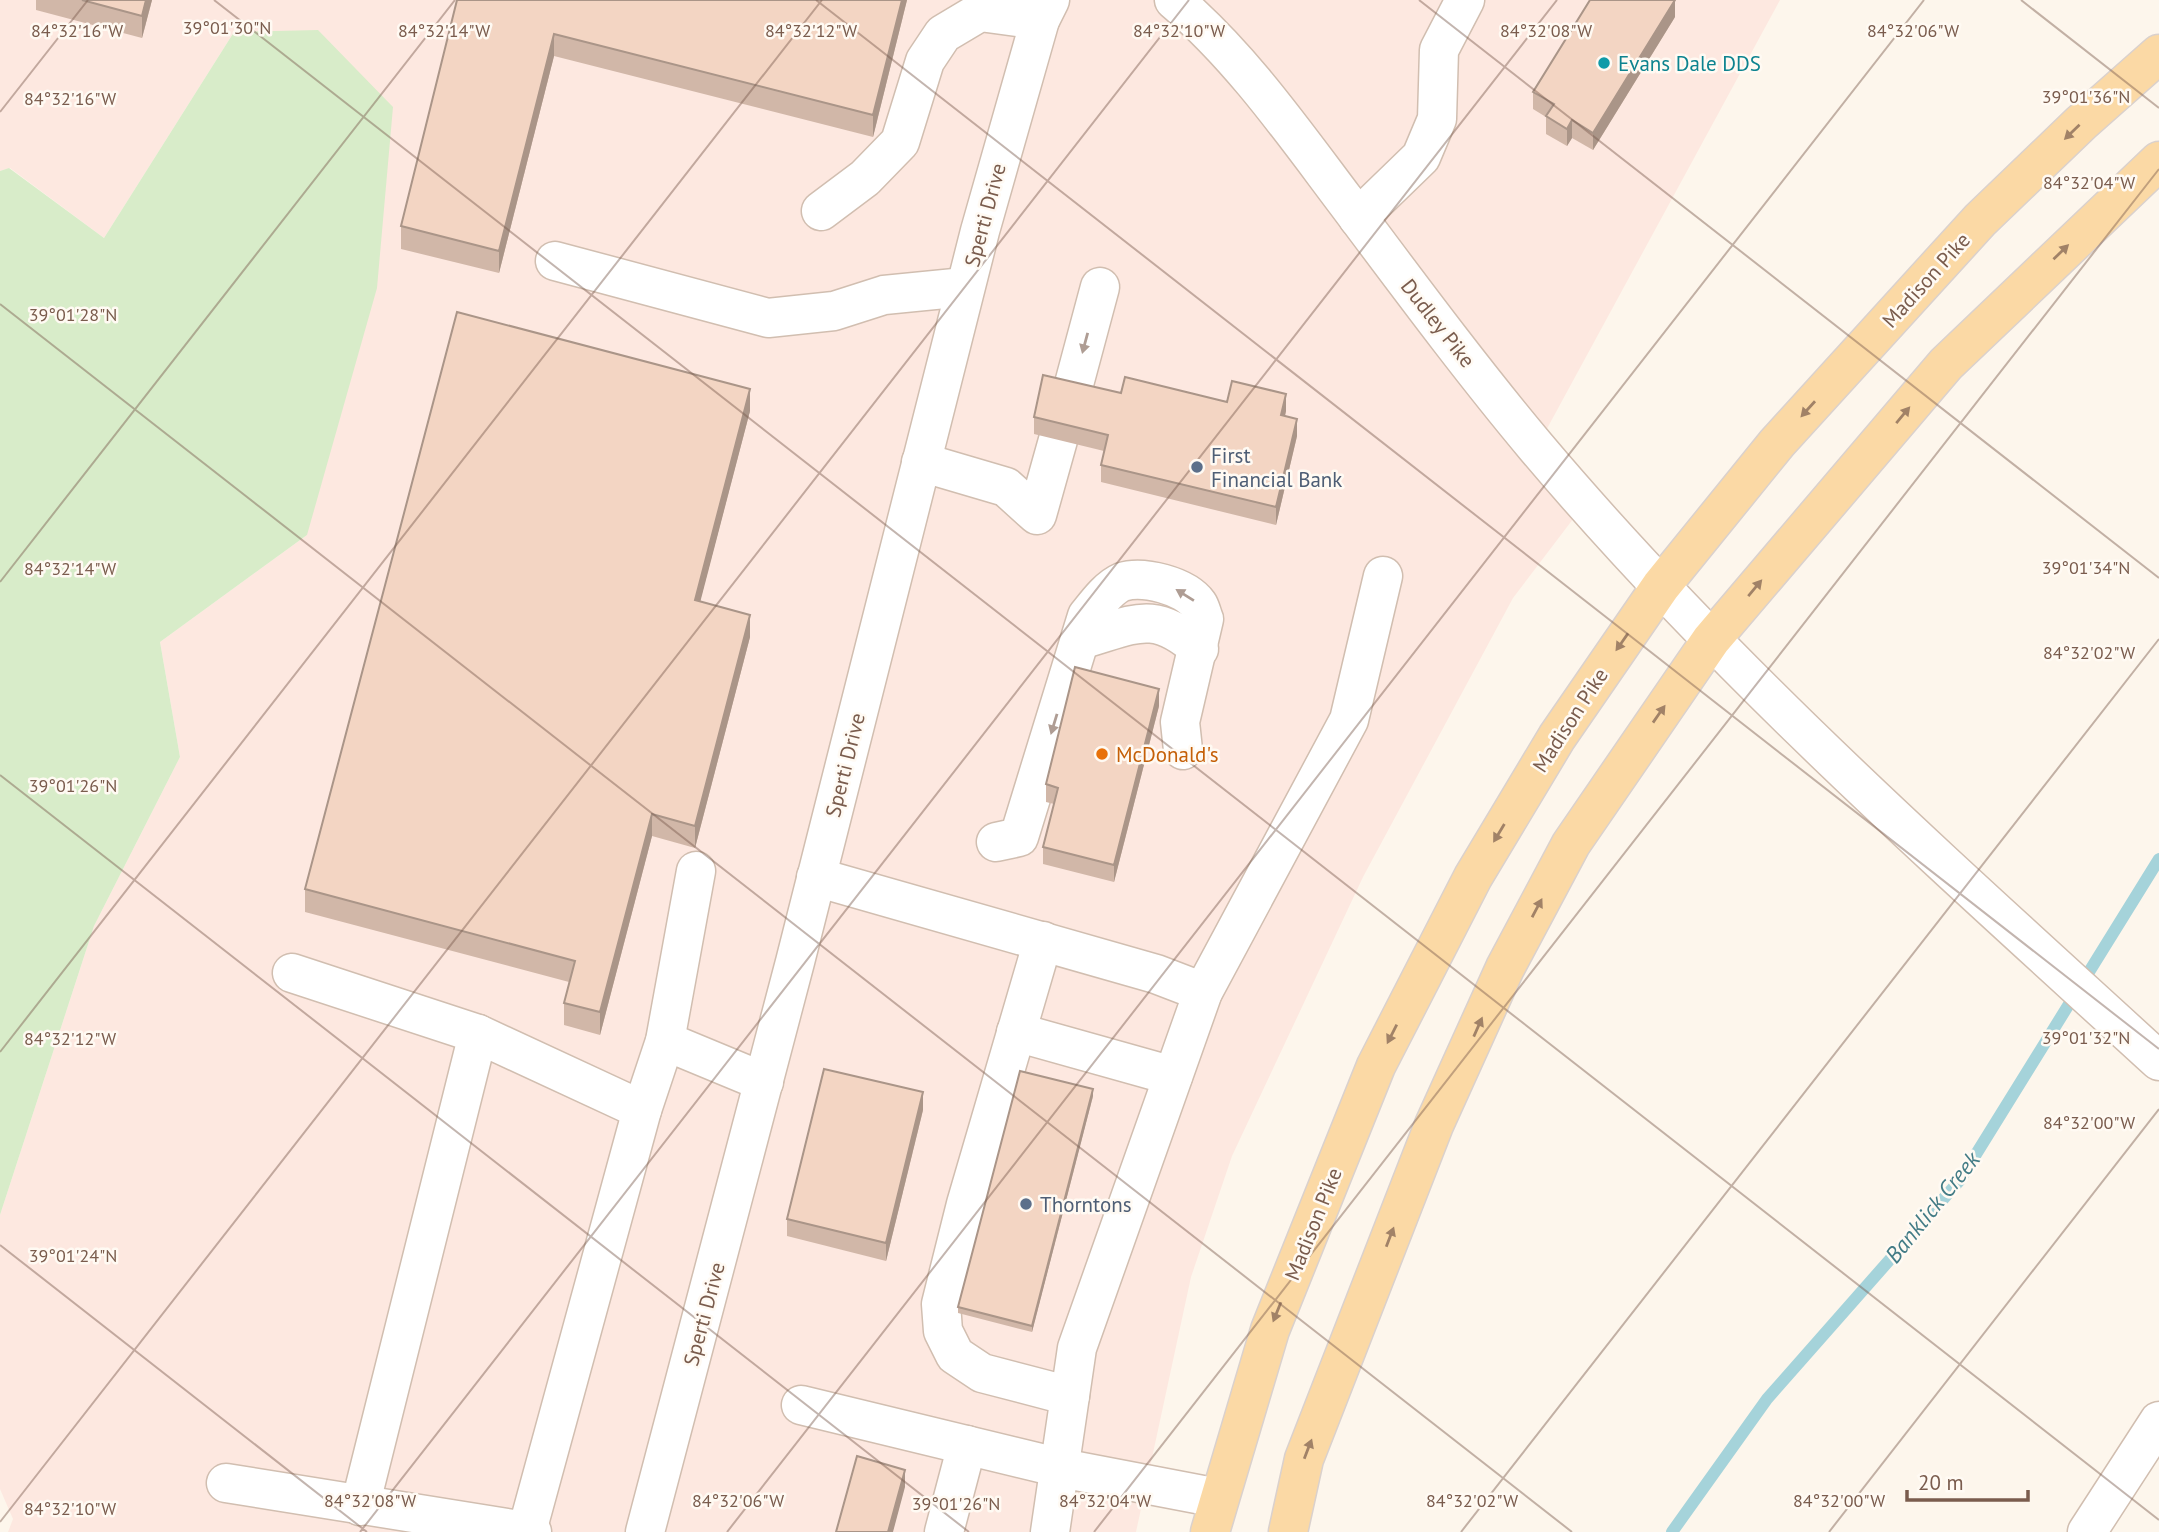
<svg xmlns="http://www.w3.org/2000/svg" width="2159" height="1532" font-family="'PT Sans',sans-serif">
	<rect width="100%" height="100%" fill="#fdf6ec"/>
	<path fill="#fde8e0" d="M0 0H1780L1537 447 1586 502 1513 598 1363 877 1232 1156 1191 1277 1136 1532H8L13 1519 0 1489V1215L94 926 180 757 160 642 307 535 234 32 104 238 10 168 0 171Z"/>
	<path fill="#d8ecc9" d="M318 30 393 107 377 288 307 535 160 642 180 757 94 926 0 1215V171L9 168 104 238 234 32Z"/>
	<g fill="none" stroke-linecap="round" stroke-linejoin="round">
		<path stroke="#a5d3da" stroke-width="12" d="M1672 1532 1767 1399 1960 1180 2159 859"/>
		<defs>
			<g id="minor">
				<path d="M1174 0C1240 56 1292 130 1344 199 1407 283 1469 367 1536 447 1725 671 1944 864 2159 1061"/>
				<path d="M821 211 865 178 900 142 925 61 943 34 980 12 1040 20"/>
				<path d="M1358 218 1421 157 1437 119 1439 50 1465 0"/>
				<path d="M555 261 768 318 834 311 884 295 965 287"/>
				<path d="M1070 399 1100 287"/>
				<path d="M921 462 1006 487 1037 515 1058 440"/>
				<path d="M1080 640C1134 625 1153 608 1199 649"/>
				<path d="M996 842 1019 837 1087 616C1096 605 1108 588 1122 582 1143 575 1185 586 1198 604 1201 608 1202 615 1204 619L1180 722 1183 750"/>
				<path d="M816 877 1156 974 1203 992"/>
				<path d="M1043 941 966 1204 941 1304 943 1331 955 1355 982 1373 1070 1396"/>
				<path d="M292 973 478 1034"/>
				<path d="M1016 1032 1173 1076"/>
				<path d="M665 1041 764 1082"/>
				<path d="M642 1110 665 1041 696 871"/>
				<path d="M801 1405 1061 1468 1218 1498"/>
				<path d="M226 1483 532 1532"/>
				<path d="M360 1506 478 1034 642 1110 527 1531"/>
				<path d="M645 1532 795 962 980 231 1040 20 1050 0"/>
				<path d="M944 1532 967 1445"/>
				<path d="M1050 1532 1077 1348 1203 992 1349 720 1383 576"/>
				<path d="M2087 1532 2159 1421"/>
			</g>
			<g id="major">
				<path d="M1210 1532 1270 1330 1376 1066 1473 877 1557 737 1661 586 1777 443 1980 220 2081 123 2159 54"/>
				<path d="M1288 1532 1304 1459 1434 1125 1505 968 1571 844 1711 640 1946 364 2159 161"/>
			</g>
		</defs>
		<use href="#minor" stroke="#d1beb0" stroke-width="41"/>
		<use href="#major" stroke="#dad1cd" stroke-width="41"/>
		<use href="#minor" stroke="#fff" stroke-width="38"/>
		<use href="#major" stroke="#fbd9a5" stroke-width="38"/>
	</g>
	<g fill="#d1b7a8">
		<path d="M36 0H152L142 38 36 10Z"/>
		<path d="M457 0H907L873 137 554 56 499 273 401 249V226Z"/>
		<path d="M1675 17 1593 150 1572 138 1567 146 1546 134V117L1533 109V92Z"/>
		<path d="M1121 393 1286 411 1285 416 1297 436 1276 525 1101 482V465L1104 451 1034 434V417Z"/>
		<path d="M750 411 700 601 750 637 695 848 652 836 600 1035 564 1025V1003L569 982 305 912V889Z"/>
		<path d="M1159 706 1114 882 1043 864V847L1054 804 1046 802V784Z"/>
		<path d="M1093 1096 1032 1332 958 1313V1307Z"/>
		<path d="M923 1110 886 1261 787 1236V1219Z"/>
	</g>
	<g fill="#aa9588">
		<path d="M146 0H152L142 38V16Z"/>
		<path d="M902 0H907L873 137V115Z"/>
		<path d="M1675 0V17L1593 150V133Z"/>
		<path d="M554 34V56L499 273V251Z"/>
		<path d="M1572 120V138L1567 146V129Z"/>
		<path d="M750 389V411L695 622V600Z"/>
		<path d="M1286 394V411L1281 432V415Z"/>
		<path d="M1297 419V436L1276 525V507Z"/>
		<path d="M750 615V637L695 848V826Z"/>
		<path d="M1159 689V706L1114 882V865Z"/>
		<path d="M652 814V836L600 1035V1012Z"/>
		<path d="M1093 1089V1096L1032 1332V1326Z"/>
		<path d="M923 1092V1110L886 1261V1243Z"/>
		<path d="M905 1470V1487L893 1532H888Z"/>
	</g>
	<g fill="#f3d5c3" stroke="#aa9588" stroke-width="2">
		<path d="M82 0H146L142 16Z"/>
		<path d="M457 0H902L873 115 554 34 499 251 401 226Z"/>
		<path d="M1590 0H1675L1593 133 1572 120 1567 129 1546 116 1554 104 1533 92Z"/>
		<path d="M457 312 750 389 695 600 750 615 695 826 652 814 600 1012 564 1003 575 961 305 889Z"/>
		<path d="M1043 375 1121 393 1125 377 1227 402 1232 381 1286 394 1281 415 1297 419 1276 507 1101 465 1108 435 1034 417Z"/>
		<path d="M1075 667 1159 689 1114 865 1043 847 1058 788 1046 784Z"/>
		<path d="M824 1069 923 1092 886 1243 787 1219Z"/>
		<path d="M1020 1071 1093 1089 1032 1326 958 1307Z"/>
		<path d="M857 1456 905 1470 888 1532H836Z"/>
	</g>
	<defs><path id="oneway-solid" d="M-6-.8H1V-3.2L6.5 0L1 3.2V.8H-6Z" transform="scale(1.75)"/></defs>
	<g fill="#a18267">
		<use href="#oneway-solid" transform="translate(2072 132) rotate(136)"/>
		<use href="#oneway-solid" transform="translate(2061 252) rotate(-44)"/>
		<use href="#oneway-solid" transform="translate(1808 409) rotate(132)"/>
		<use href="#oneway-solid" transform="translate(1903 415) rotate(-50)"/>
		<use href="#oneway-solid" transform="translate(1755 588) rotate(-50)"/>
		<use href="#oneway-solid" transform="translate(1622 642) rotate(125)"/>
		<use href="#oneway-solid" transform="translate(1659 714) rotate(-55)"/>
		<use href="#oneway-solid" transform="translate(1499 833) rotate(121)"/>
		<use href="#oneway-solid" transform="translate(1537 908) rotate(-62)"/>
		<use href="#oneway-solid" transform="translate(1478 1027) rotate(-66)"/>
		<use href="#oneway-solid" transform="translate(1392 1034) rotate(117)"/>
		<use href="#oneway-solid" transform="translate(1390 1237) rotate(-69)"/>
		<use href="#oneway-solid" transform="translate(1277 1312) rotate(112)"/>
		<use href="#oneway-solid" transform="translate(1308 1449) rotate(-69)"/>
	</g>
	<g fill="#af9d94">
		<use href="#oneway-solid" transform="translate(1085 343) rotate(105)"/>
		<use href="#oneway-solid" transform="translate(1185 595) rotate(-148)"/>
		<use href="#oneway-solid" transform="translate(1054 724) rotate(107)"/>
	</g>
	<path fill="none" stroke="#7a5c4d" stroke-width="2" stroke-opacity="0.45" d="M214 0 2159 1520M816 0 2159 1049M1419 0 2159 578M2021 0 2159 108M0 112 88 0M0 304 1572 1532M0 582 455 0M0 775 969 1532M0 1052 822 0M0 1245 367 1532M0 1522 1189 0M360 1532 1557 0M727 1532 1924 0M1094 1532 2159 169M1461 1532 2159 639M1829 1532 2159 1109"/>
	<circle fill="#0f9aa8" stroke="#fffaf3" stroke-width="2.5" cx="1604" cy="63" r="7"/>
	<g fill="#5c6f8a" stroke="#fffaf3" stroke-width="2.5">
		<circle cx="1197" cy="467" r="7"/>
		<circle cx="1026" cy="1204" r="7"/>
	</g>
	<circle fill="#e8710a" stroke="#fffaf3" stroke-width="2.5" cx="1102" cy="754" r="7"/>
	<g text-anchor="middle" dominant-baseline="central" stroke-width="5" stroke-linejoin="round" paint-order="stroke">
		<g font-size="21" fill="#0d838f" stroke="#fffaf3" text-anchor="start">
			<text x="1618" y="63">Evans Dale DDS</text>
		</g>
		<g font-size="21" fill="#7a5c4d" stroke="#fffaf3">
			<text transform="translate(985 215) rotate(-75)">Sperti Drive</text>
			<text transform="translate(1926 280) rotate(-48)">Madison Pike</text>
			<text transform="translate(1438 323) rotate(52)">Dudley Pike</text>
			<text transform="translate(1570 720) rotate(-57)">Madison Pike</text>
			<text transform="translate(845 765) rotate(-76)">Sperti Drive</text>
			<text transform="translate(1313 1224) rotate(-68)">Madison Pike</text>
			<text transform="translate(704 1314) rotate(-75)">Sperti Drive</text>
		</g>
		<g font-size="21" fill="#4e5e75" stroke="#fffaf3" text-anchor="start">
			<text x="1211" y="455">First<tspan x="1211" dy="24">Financial Bank</tspan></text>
			<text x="1040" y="1204">Thorntons</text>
		</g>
		<g font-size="21" fill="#c56008" stroke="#fffaf3" text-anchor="start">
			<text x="1116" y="754">McDonald's</text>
		</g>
		<g font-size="23" font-style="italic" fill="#437c86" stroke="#fffaf3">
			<text transform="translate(1932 1207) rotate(-51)">Banklick Creek</text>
		</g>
	</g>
	<g font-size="18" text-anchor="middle" fill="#7a5c4d" stroke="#fffaf3" stroke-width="5" stroke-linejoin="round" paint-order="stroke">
		<text x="227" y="34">39°01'30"N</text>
		<text x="444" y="37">84°32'14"W</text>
		<text x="811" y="37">84°32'12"W</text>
		<text x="1179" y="37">84°32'10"W</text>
		<text x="1546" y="37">84°32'08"W</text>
		<text x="1913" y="37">84°32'06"W</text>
		<text x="77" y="37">84°32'16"W</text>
		<text x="2086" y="103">39°01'36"N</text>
		<text x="70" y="105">84°32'16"W</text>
		<text x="2089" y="189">84°32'04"W</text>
		<text x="73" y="321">39°01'28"N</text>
		<text x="2086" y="574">39°01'34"N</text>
		<text x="70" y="575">84°32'14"W</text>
		<text x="2089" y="659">84°32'02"W</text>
		<text x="73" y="792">39°01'26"N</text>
		<text x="2086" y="1044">39°01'32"N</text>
		<text x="70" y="1045">84°32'12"W</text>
		<text x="2089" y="1129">84°32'00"W</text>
		<text x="73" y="1262">39°01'24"N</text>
		<text x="370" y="1507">84°32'08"W</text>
		<text x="738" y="1507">84°32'06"W</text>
		<text x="1105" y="1507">84°32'04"W</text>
		<text x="1472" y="1507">84°32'02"W</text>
		<text x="1839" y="1507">84°32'00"W</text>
		<text x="956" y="1510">39°01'26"N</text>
		<text x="70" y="1515">84°32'10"W</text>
	</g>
	<path d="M1907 1490v10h121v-10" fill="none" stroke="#7a5c4d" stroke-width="3.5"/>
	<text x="1918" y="1490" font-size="21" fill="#7a5c4d" stroke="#fffaf3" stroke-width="5" paint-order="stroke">20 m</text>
</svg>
